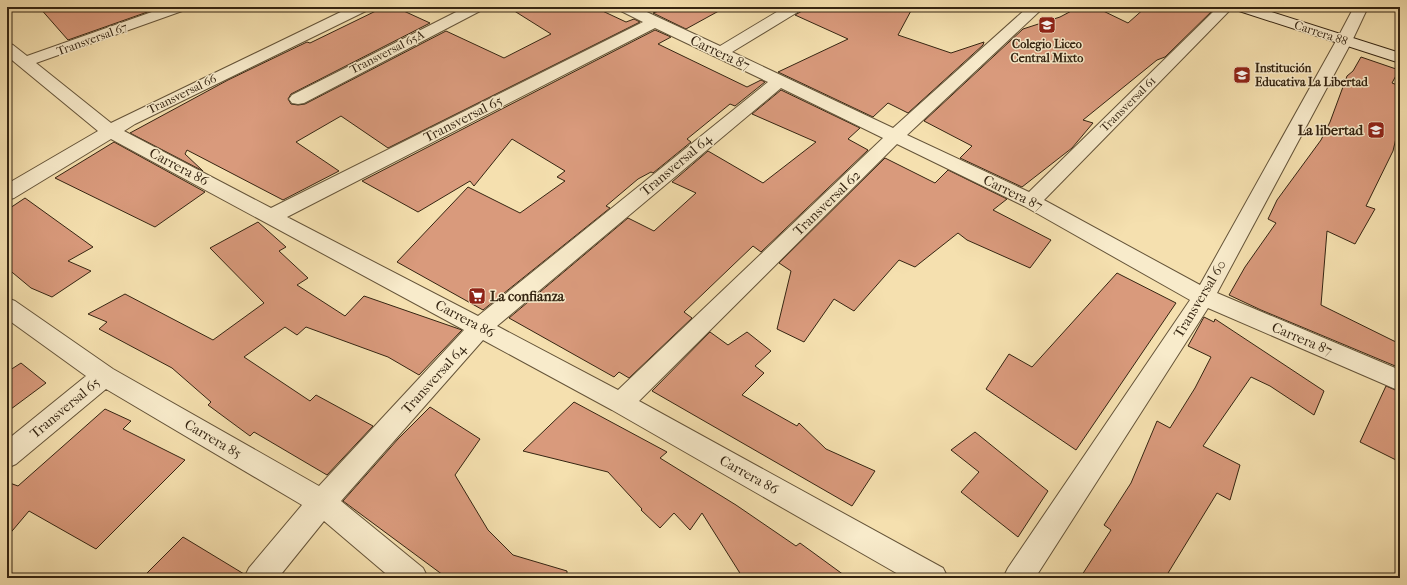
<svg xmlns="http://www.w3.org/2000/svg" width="1407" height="585" font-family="'IM FELL French Canon',serif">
	<rect width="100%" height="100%" fill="#f5e0af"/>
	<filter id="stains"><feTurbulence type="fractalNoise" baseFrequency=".005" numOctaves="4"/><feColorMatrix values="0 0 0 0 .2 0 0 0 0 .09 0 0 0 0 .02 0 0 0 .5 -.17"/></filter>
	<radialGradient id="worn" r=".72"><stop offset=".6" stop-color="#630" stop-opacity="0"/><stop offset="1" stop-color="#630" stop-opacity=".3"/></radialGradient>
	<g fill="#d99a7c" stroke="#352512">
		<path d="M39 7H155L156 9 68 40Z"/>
		<path d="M384 7H395L430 23 291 94 288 99 291 104 298 105 305 104 446 31 504 58 551 34 508 7H594L626 22 634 19 640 22 388 148 341 116 296 142 339 171 283 200 187 150 185 154 203 171 130 133 228 80 307 42 310 43Z"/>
		<path d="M671 7H726L686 29 653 13Z"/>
		<path d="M804 7H913L898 35 951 53 984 42 983 45 908 113 888 103 873 117 778 72 848 39 795 15 802 11Z"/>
		<path d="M1079 7H1095L1128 23 1146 7H1216L1165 57 1157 60 1083 120 1093 123 1072 148 1022 187 960 158 972 146 924 121 1023 29 1060 17Z"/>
		<path d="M655 30 671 37 658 44 747 87 761 80 765 82 735 106 730 104 687 139 691 142 653 173 651 172 638 179 606 206 610 208 483 310 397 262 468 187 520 213 565 181 557 177 565 171 512 139 474 186 470 181 418 212 362 181Z"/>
		<path d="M1361 57 1399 70 1392 83 1400 86V121L1393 151 1366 206 1375 209 1355 244 1327 231 1321 305 1400 344V368L1261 310 1229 295 1245 267 1276 223 1268 219 1277 200 1321 140 1330 122 1347 76 1353 71Z"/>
		<path d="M781 90 860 128 848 139 868 150 761 252 753 246 684 312 692 318 629 378 619 372 614 377 509 318 628 218 654 231 696 193 672 182 708 151 763 183 816 142 752 114Z"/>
		<path d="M114 142 205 192 155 227 55 178Z"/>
		<path d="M885 158 935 183 948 170 1007 199 993 210 1051 240 1030 268 967 240 958 233 915 267 899 260 854 311 834 299 804 342 777 329 791 271 779 263Z"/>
		<path d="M25 198 93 247 68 261 91 271 52 297 31 288 7 268V210Z"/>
		<path d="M258 222 286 247 279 251 308 278 297 285 345 316 364 296 462 330 419 375 388 357 306 327 297 335 285 327 244 357 310 401 316 395 373 426 327 475 254 432 250 436 208 405 211 402 172 368 99 329 107 322 88 314 125 294 213 340 264 303 210 248Z"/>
		<path d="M1117 273 1176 303 1076 450 986 389 1009 354 1032 367Z"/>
		<path d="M1204 317 1214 322 1215 319 1324 391 1314 415 1270 386 1251 377 1203 446 1240 465 1230 500 1217 493 1165 578H1080L1111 530 1104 525 1131 483 1157 421 1170 428 1195 388 1211 357 1188 346Z"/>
		<path d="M710 332 728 345 747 332 771 351 755 366 764 373 742 395 797 426 799 423 826 449 875 471 852 506 652 391Z"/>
		<path d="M21 363 46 383 7 412V372Z"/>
		<path d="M1386 386 1400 392V462L1360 442Z"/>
		<path d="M574 402 667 452 660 458 736 505 796 546 800 543 848 578H743L702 513 690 530 674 513 660 528 641 510 642 509 608 472 523 451Z"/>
		<path d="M430 407 480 439 455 475 488 530 513 555 567 571V578H447L343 501 398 439Z"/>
		<path d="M105 409 131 421 123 429 185 460 96 549 29 511 7 537V482L18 486Z"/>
		<path d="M975 432 1048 491 1018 537 961 492 979 472 951 450Z"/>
		<path d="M183 537 244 574 243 578H142Z"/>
	</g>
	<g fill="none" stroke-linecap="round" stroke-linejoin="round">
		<defs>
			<g id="street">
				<path d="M166 7H187L185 10 36 63 111 123 351 7H370L368 10 135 124 124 131 271 208 643 22 619 10 617 7H636L720 46 785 7H803L801 10 732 52 893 128 1028 7H1044L907 135 1029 192 1218 7H1233L1044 200 1200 285 1336 41 1354 7H1368L1352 41 1217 293 1400 370V391L1208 308 1035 578H1003L1008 568 1190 300 1024 206 897 144 639 401 943 568 948 578H905L612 410 483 340 341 501 423 568 428 578H391L324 521 278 578H244L249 568 302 505 106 389 16 464 7 468V440L86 376 7 319V298L15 301 113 369 319 486 464 330 111 139 14 198 7 200V184L98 131 7 56V43L13 45 27 56ZM655 28 768 82 478 316 287 217ZM781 88 883 138 618 390 497 326Z"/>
				<path d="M466 7H484L482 10 304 103 298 104 292 103 289 99 292 95Z"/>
			</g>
			<path id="secondary" d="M1234 7H1256L1400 53V63L1236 10Z"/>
		</defs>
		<use href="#street" stroke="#655439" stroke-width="2"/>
		<use href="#secondary" stroke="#352512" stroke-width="2"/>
		<use href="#street" fill="#f8ebcb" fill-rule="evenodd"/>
		<use href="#secondary" fill="#f8ebcb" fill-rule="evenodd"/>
	</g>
	<defs>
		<symbol id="school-square" viewBox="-11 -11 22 22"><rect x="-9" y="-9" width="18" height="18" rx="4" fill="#8f2418" stroke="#f8ebcb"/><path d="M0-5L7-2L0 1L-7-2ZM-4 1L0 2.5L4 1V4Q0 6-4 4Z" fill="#fff"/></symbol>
		<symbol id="supermarket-square" viewBox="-11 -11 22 22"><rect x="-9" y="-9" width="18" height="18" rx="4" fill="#8f2418" stroke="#f8ebcb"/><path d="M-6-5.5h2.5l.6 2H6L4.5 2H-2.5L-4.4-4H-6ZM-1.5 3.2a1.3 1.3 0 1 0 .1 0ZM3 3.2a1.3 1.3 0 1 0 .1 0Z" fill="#fff"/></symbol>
	</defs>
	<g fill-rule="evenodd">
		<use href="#school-square" x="1037" y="15" width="20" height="20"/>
		<use href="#school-square" x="1232" y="65" width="20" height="20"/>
		<use href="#school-square" x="1366" y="120" width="20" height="20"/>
		<use href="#supermarket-square" x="467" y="286" width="20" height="20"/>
	</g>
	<g text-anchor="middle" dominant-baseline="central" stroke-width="3" stroke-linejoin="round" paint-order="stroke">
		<g font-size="12" fill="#352512" stroke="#f8ebcb">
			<text transform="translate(1321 33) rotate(18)">Carrera 88</text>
			<text transform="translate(92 39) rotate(-20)">Transversal 67</text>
			<text transform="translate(387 52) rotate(-27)">Transversal 65A</text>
			<text transform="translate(182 94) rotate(-26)">Transversal 66</text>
			<text transform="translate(1128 104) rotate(-45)">Transversal 61</text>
		</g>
		<g font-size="12" font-weight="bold" fill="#352512" stroke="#f8ebcb">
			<text x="1047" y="44">Colegio Liceo<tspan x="1047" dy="14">Central Mixto</tspan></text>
			<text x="1255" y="68" text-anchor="start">Institución<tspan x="1255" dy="14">Educativa La Libertad</tspan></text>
		</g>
		<g font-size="14" fill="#352512" stroke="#f8ebcb">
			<text transform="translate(720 53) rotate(25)">Carrera 87</text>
			<text transform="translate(463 119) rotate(-27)">Transversal 65</text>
			<text transform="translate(676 165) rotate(-40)">Transversal 64</text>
			<text transform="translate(179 167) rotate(28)">Carrera 86</text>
			<text transform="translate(1013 193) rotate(26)">Carrera 87</text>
			<text transform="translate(827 203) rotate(-44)">Transversal 62</text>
			<text transform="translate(1200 299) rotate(-59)">Transversal 60</text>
			<text transform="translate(465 319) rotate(28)">Carrera 86</text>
			<text transform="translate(1302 339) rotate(23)">Carrera 87</text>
			<text transform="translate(434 379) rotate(-48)">Transversal 64</text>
			<text transform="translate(65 408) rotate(-40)">Transversal 65</text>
			<text transform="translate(213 439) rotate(30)">Carrera 85</text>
			<text transform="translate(749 475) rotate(29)">Carrera 86</text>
		</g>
		<g font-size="14" font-weight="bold" fill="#352512" stroke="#f8ebcb" text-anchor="end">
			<text x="1363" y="130">La libertad</text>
			<text x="490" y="296" text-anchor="start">La confianza</text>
		</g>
	</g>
	<rect width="1407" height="585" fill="none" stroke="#f5e0af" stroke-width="24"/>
	<rect x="8" y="8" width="1391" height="569" fill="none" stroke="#352512" stroke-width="2"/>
	<rect x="12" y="12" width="1383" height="561" fill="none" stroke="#352512"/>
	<rect width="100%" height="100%" filter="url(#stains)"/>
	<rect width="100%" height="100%" fill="url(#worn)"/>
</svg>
